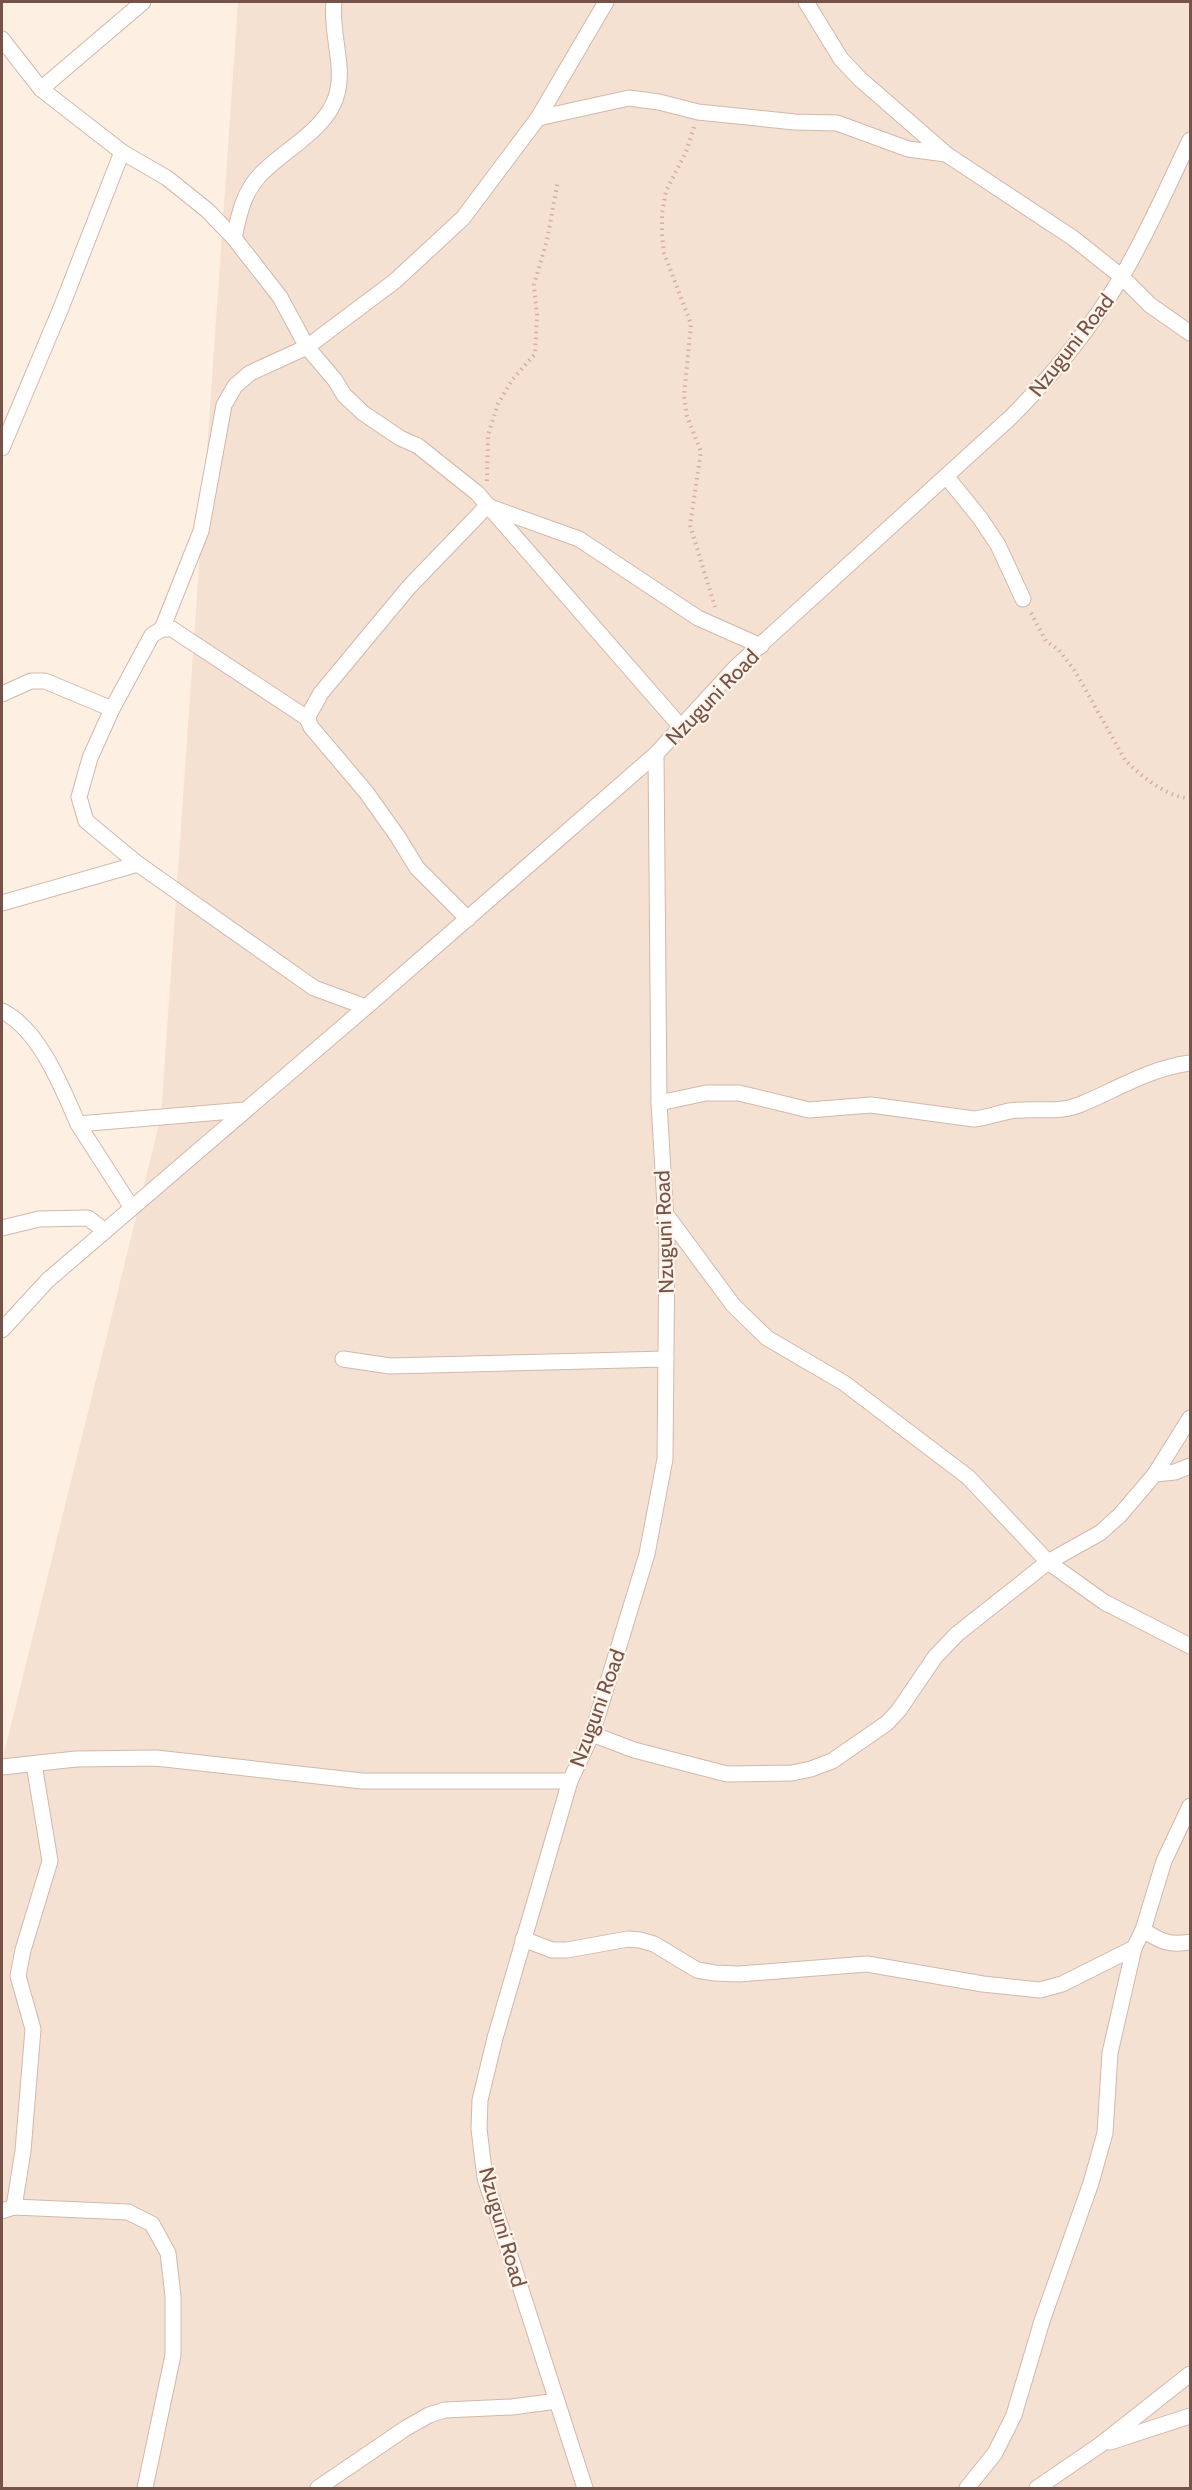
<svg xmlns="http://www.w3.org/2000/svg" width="1192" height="2490" font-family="Cabin,sans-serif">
	<rect width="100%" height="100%" fill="#fdf0e3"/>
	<path fill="#f5e1d1" d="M238 2H1190V2488H2V1761L161 1116Z"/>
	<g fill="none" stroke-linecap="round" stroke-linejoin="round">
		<defs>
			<g id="minor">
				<path d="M806 2 841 59 860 79 946 154 1073 238 1122 277 1150 305 1190 333"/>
				<path d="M2 39 41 89 122 152 167 178 207 210 234 238 280 297 307 347 335 380 344 395 363 413 400 438 418 446 477 493 681 727"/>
				<path d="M41 89 143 2"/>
				<path d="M538 118 629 98 659 102 698 112 795 122 837 123 908 149 946 154"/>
				<path d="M234 238C239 215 243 193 260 175 282 151 326 130 336 97 346 67 330 33 334 2"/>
				<path d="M2 448 61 308 122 152"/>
				<path d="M946 476 980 518 998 545 1023 599"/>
				<path d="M487 506 579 539 698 618 761 646"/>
				<path d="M162 629 201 531 224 405 235 386 250 373 307 347 395 281 463 218 538 118 606 2"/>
				<path d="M2 694 31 681H45L112 709"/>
				<path d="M307 718 172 629H162L152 635 112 709 90 758 79 797 86 821 138 864 314 988 366 1007"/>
				<path d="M2 903 138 864"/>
				<path d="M468 919 417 868 398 837 366 792 311 727 307 718 321 693 409 587 487 506"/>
				<path d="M2 1011C39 1029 62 1087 78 1124L245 1110"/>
				<path d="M659 1103 706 1093H739L809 1110 871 1105 974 1119C987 1118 998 1113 1010 1111 1034 1107 1056 1114 1079 1105 1116 1090 1150 1068 1190 1063"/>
				<path d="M78 1124 132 1208"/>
				<path d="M665 1213 733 1305 767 1338 844 1383 968 1477 1048 1562 1104 1602 1190 1646"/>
				<path d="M2 1228 39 1219 88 1218 105 1231"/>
				<path d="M2 1330 48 1280 366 1007 656 754 736 667 1011 417C1053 375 1091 328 1122 276 1148 233 1168 185 1190 140"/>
				<path d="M343 1359 390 1366 666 1359"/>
				<path d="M1155 1474 1175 1472 1190 1466"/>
				<path d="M592 1734 634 1750 727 1774 792 1773 811 1769 832 1761 887 1723 899 1710 935 1657 957 1634 1048 1562 1100 1533 1120 1515 1155 1474 1190 1418"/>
				<path d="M2 1767 76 1759 156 1758 362 1781H570"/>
				<path d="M1143 1930C1160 1941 1170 1946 1190 1942"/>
				<path d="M523 1939 552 1950H567L628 1939 640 1940 654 1944 697 1970 715 1973 739 1974 867 1964 983 1984 1040 1990 1062 1984 1134 1948"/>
				<path d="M14 2207 23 2151 33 2029 18 1976 23 1950 50 1861 34 1764"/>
				<path d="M2 2211 14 2207 128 2212 152 2224 168 2253 173 2296V2355L145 2488"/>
				<path d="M1110 2442 1190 2416"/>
				<path d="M318 2488 406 2428 429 2415 445 2410 512 2407 557 2401"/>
				<path d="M585 2488 485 2178 479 2129 480 2100 495 2038 570 1781 592 1734 647 1554 665 1459 667 1239 659 1103 656 754"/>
				<path d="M967 2488 995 2453 1014 2415 1042 2321 1091 2183 1105 2133 1110 2053 1134 1948 1143 1930 1164 1861 1190 1806"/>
				<path d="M1037 2488 1100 2445 1190 2374"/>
			</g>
		</defs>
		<use href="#minor" stroke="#d1b8ac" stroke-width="17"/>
		<g stroke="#d8ad9c" stroke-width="4" stroke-dasharray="1.5 4.5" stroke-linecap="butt">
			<path d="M694 127 686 152 666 191 662 213V234L664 253 691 324 684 396 687 416 701 452 690 525 715 607"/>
			<path d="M487 481 488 435 498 404 512 380 535 354 537 315 534 285 547 240 558 181"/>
			<path d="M1031 613 1046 641 1059 650 1075 671 1125 760C1141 776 1168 798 1190 798"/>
		</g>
		<use href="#minor" stroke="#fff" stroke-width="15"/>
	</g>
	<g text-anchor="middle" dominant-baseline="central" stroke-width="4.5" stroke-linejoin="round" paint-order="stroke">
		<g font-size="21" fill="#765348" stroke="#fff4ea">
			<text transform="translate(1071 345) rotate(-52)">Nzuguni Road</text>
			<text transform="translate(712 697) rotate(-46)">Nzuguni Road</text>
			<text transform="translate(664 1232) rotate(-92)">Nzuguni Road</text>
			<text transform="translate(597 1708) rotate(-70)">Nzuguni Road</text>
			<text transform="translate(503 2227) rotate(74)">Nzuguni Road</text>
		</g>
	</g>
	<rect width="1192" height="2490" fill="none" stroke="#765348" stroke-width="6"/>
</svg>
